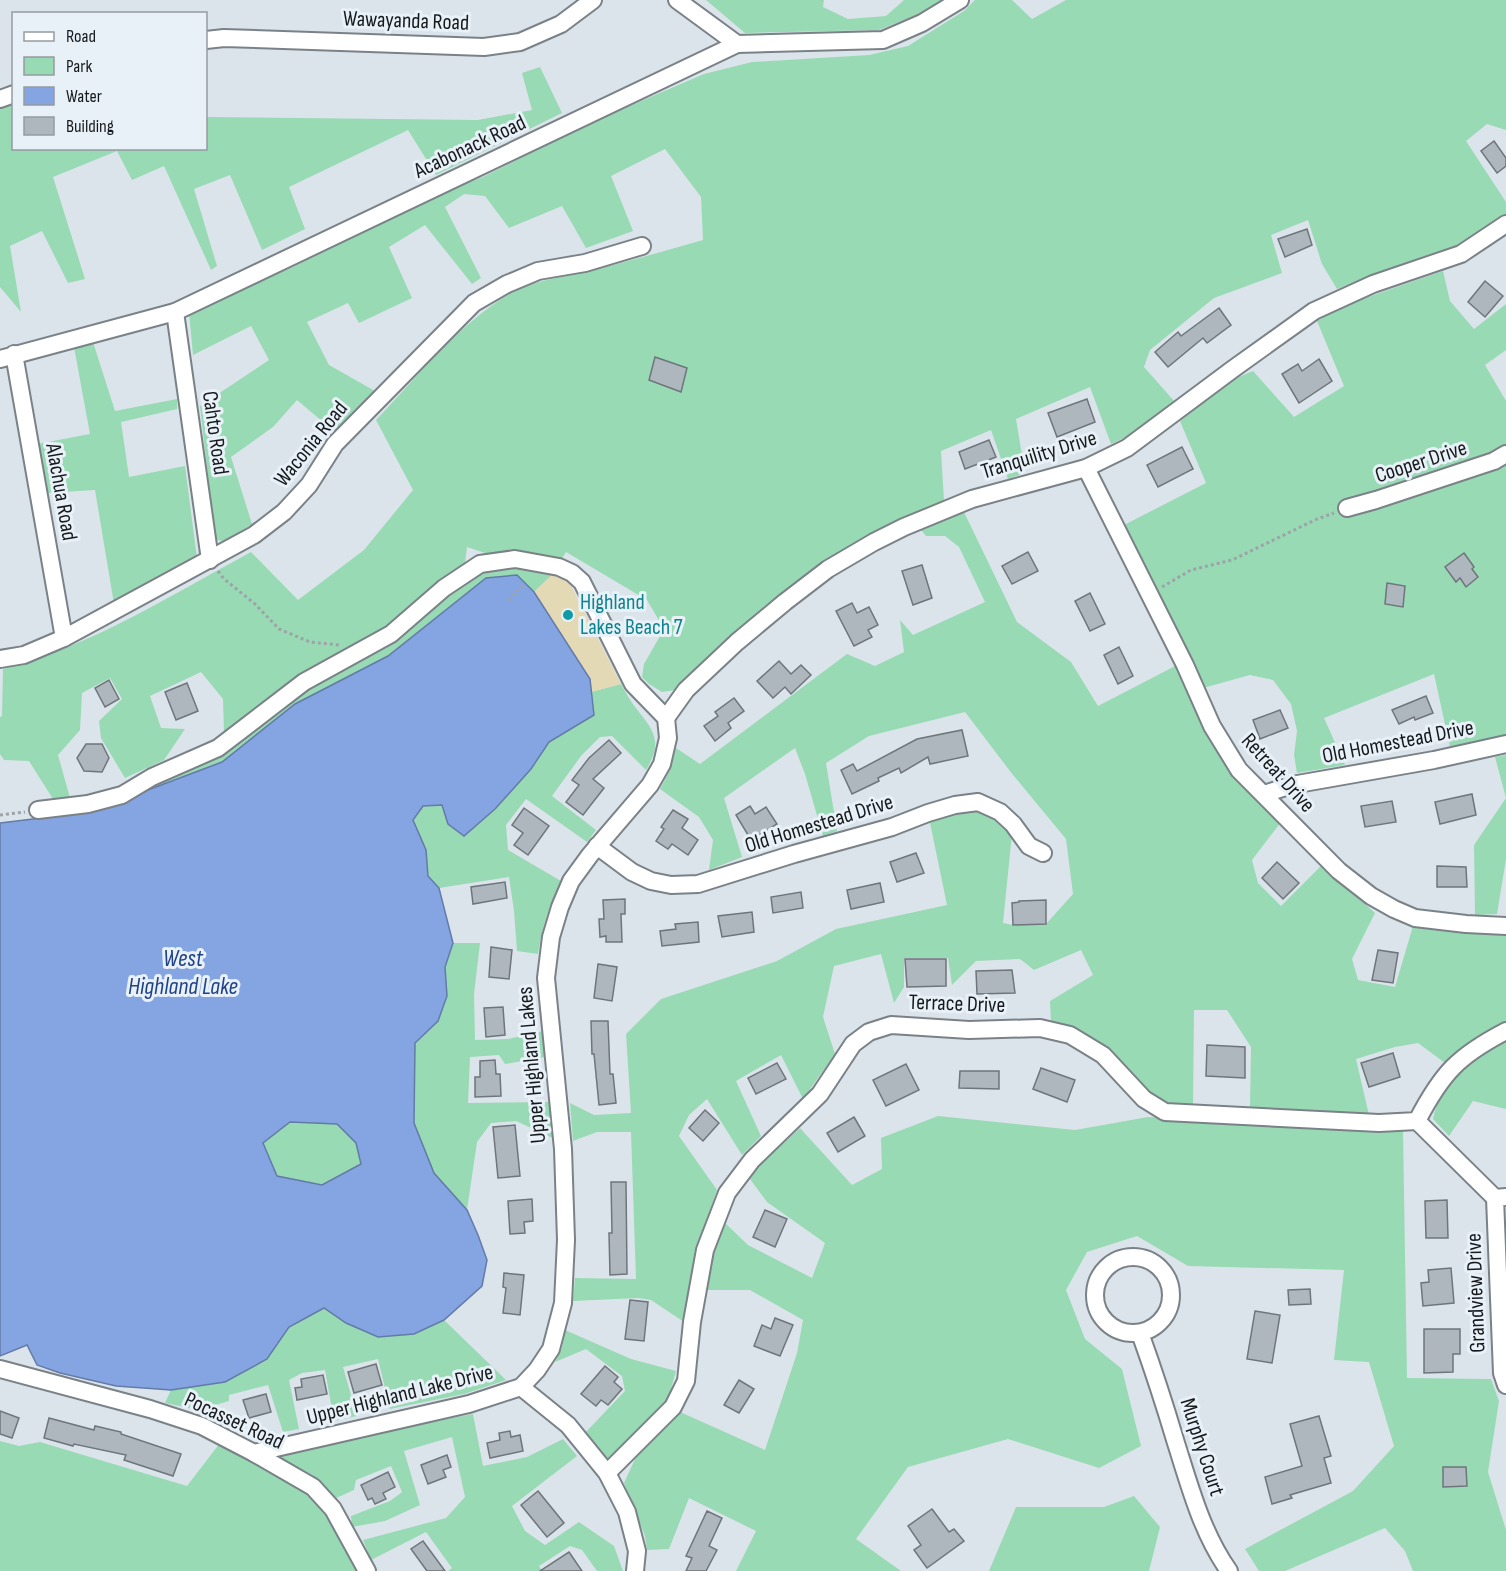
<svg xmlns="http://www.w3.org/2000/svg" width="1506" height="1571" font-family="'Sofia Sans Condensed',sans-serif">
	<rect width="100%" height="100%" fill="#dce4eb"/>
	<g fill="#98dab4">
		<path d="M706 0H824L823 7 848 19 886 16 904 0H943L916 15 879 30 745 33Z"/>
		<path d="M975 0H1012L1032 19 1066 0H1506V130L1487 124 1466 141 1506 202V215L1461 244 1371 275 1337 289 1322 264 1308 220 1271 235 1282 273 1214 298 1150 350 1144 367 1175 402 1128 436 1111 444 1090 387 1016 419 1025 473 1008 479 991 430 941 451 944 501 901 520 782 595 725 642 675 690 662 692 649 684 642 677 644 664 664 629 647 600 566 552 561 560 516 553 488 554 467 547 465 563 390 626 224 734 223 699 201 672 150 696 161 728 185 729 164 760 125 778 101 738 99 721 122 699 110 678 82 693 80 730 58 755 70 798 53 799 29 761 4 760 0 754V717L2 716 3 669C92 646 171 595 251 552L298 600 364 550 413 490 376 420C416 378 463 319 513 292 535 280 560 278 584 272 624 263 664 251 703 240L701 197 665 149 611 176 633 231 586 248 562 206 509 228 485 196 464 194 445 207 481 278 472 284 425 225 389 247 412 298 359 323 348 303 307 322 329 365 375 391 336 433 297 400 273 427 231 457 252 524 224 542 215 539 200 406 269 360 251 326 193 355 189 313 295 266 436 194 483 177 597 120 704 74 752 62 869 55 908 46 964 11Z"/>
		<path d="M540 67 562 113 436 175 408 130 289 187 305 229 262 250 230 175 194 189 217 266 211 270 164 166 132 180 117 151 53 177 85 279 68 283 42 231 10 246 21 312 0 287V109L13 103 14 148H206V117L478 120 532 110 522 73Z"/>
		<path d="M1443 271 1450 301 1474 329 1506 304V350L1485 365 1506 401V735L1450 747 1434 674 1324 718 1345 765 1297 773 1294 755 1297 731 1291 704 1273 680 1250 675 1203 688 1192 659 1124 525 1206 483 1180 421 1229 381 1253 371 1294 417 1344 386 1317 321 1345 305Z"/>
		<path d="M93 342 115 411 177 399V409L121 422 129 477 185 466 197 558 114 604 95 490 46 493 37 444 90 434 74 347Z"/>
		<path d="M964 512 1017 622 1071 662 1098 706 1179 664 1281 822 1252 860 1258 883 1281 906 1322 865 1375 913 1352 959 1358 980 1395 987 1413 926 1464 933H1506V1023L1473 1040 1445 1063 1418 1043 1395 1047 1356 1059 1369 1115 1250 1108 1251 1047 1227 1010H1194L1193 1105 1166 1104 1147 1092 1108 1048 1071 1026 1051 1023 1050 1001 1093 975 1081 950 1034 970 1020 959 976 961 952 985 948 958H904V987L894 1003 881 954 834 966 823 1017 835 1054 803 1099 781 1055 736 1081 761 1136 742 1155 707 1099 689 1115 679 1136 717 1190 698 1245 684 1322 651 1300 638 1298 573 1301 575 1278 636 1279 631 1132H597L573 1141 570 1103 594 1115 631 1113 626 1034 661 999 777 961 836 929 947 905 928 813 978 802 1013 824 1003 923 1013 925 1046 924 1073 894 1066 839 1013 775 965 712 869 736 826 763 837 831 823 836 805 774 795 748 724 798 742 857 709 870 713 840 699 817 660 789 669 772 676 748 700 764 847 654 875 666 904 652 900 620 913 635 985 602 959 547 945 536H926L921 530Z"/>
		<path d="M515 566 555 572 534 592 517 575 486 578 388 656 295 704 222 762 132 796 273 712 447 592 483 570Z"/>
		<path d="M621 684C626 693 632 704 639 712 657 734 661 745 646 770L612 736 600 737 581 756 552 796 596 830 587 842 526 799 506 825 508 850 561 881C549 905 542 928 538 954L517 951 514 911 509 877 439 888 428 876 426 850 413 820 423 806 442 805 531 769 549 742 593 715 591 692Z"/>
		<path d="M1506 755V859L1497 914 1475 915 1474 845 1506 798 1495 757Z"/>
		<path d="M453 943H480L474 994 475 1040 508 1039 543 1031 545 1057 505 1064 499 1055 470 1057 468 1103 551 1102 555 1139 516 1121 491 1123 477 1142 467 1210 434 1174 414 1123 415 1043 438 1021 447 996 445 967Z"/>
		<path d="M1506 1041V1109L1473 1101 1449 1136 1433 1119C1441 1080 1473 1058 1506 1041Z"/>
		<path d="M938 1116 1075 1130 1148 1117 1403 1130 1407 1378 1491 1379 1499 1401 1488 1472 1506 1530V1571H1413L1405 1551 1385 1528 1285 1571H1259L1245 1549 1353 1491 1394 1446 1369 1362 1334 1360 1344 1270 1188 1266 1137 1236 1087 1252 1066 1290 1085 1339 1122 1369 1141 1446 1099 1468 1008 1439 908 1467 856 1539 901 1571H736L756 1531 689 1498 669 1549 647 1550 645 1536 624 1483 635 1459 680 1412 765 1450 797 1353 803 1320 750 1290H706L713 1253 724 1222 748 1245 812 1278 825 1243 767 1202 750 1179 757 1168 800 1128 852 1185 882 1169 881 1138Z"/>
		<path d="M290 1121 337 1124 356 1143 361 1164 322 1185 277 1176 263 1143Z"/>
		<path d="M324 1308 346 1323 414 1334 444 1320 506 1380 464 1394 390 1409 378 1359 343 1367 357 1416 334 1421 325 1370 302 1373 289 1380 299 1429 283 1432 268 1385 229 1395V1401L198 1410 165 1403 171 1390 225 1382 267 1359 288 1327Z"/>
		<path d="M565 1330 631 1359 676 1371 668 1399 636 1434 608 1460 585 1433 625 1391 622 1376 586 1349 555 1362 562 1348Z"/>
		<path d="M473 1414 483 1466 527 1457 563 1439 577 1456 512 1506 525 1531 545 1545 579 1522 614 1546 623 1571H597L582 1550 570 1546 539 1566 542 1571H448L452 1568 426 1532 371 1560 363 1540 446 1518 465 1497 452 1437 404 1451 420 1505 385 1521 352 1527 351 1516 390 1501 402 1492 391 1466 356 1480 354 1490 334 1499 313 1475 282 1459 280 1452Z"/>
		<path d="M0 1441 19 1446 40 1442 187 1486 220 1443 307 1492 332 1520 359 1571H0Z"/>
		<path d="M1134 1496 1160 1527 1149 1571H989L1016 1507H1104Z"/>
	</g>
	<path fill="#e3d9b4" d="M555 572 569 582 621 684 591 692 590 679 534 592Z"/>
	<path fill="#84a4e2" stroke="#637ba7" stroke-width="1.5" fill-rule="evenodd" d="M517 575 534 592 590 679 594 715 549 742 531 769 495 809 464 836 448 824 442 805 423 806 413 820 426 850 428 876 439 888 453 943 445 967 447 996 438 1021 415 1043 414 1123 434 1173 467 1210 478 1235 487 1260 482 1286 444 1320 414 1334 378 1337 346 1323 324 1308 289 1327 267 1359 225 1382 171 1390 116 1386 60 1373 37 1365 27 1345 0 1356V823L66 815 132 796 222 762 295 704 388 656 486 578ZM290 1122 337 1124 356 1143 361 1164 322 1185 277 1176 263 1143Z"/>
	<g fill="#afb7be" stroke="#6e757b" stroke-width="1.5">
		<path d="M1494 141 1506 158V166L1497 173 1481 151Z"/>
		<path d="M1307 229 1312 245 1285 257 1278 239Z"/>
		<path d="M1485 281 1503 296 1485 317 1468 302Z"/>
		<path d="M1219 308 1231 325 1207 343 1203 338 1168 367 1155 352 1178 332 1181 336Z"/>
		<path d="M655 357 687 368 681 392 649 380Z"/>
		<path d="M1319 359 1332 381 1299 403 1282 374 1298 364 1302 371Z"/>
		<path d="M1087 399 1095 422 1057 437 1048 413Z"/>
		<path d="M989 440 996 457 965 469 959 452Z"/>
		<path d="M1182 447 1193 469 1158 487 1147 465Z"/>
		<path d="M1028 552 1038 571 1012 584 1002 566Z"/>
		<path d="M1464 553 1474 567 1472 569 1478 577 1466 587 1460 578 1456 582 1445 567Z"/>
		<path d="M922 565 932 598 913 605 902 571Z"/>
		<path d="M1387 583 1405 586 1403 607 1385 604Z"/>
		<path d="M1090 593 1105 624 1090 631 1075 601Z"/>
		<path d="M852 603 857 613 869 607 878 625 868 630 872 637 854 646 836 611Z"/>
		<path d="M1119 647 1133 676 1118 684 1104 655Z"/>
		<path d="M779 661 791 674 801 665 811 675 791 694 785 687 773 698 757 681Z"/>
		<path d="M109 680 119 699 105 707 95 688Z"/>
		<path d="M187 683 198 711 176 720 165 692Z"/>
		<path d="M1426 696 1433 713 1415 720 1414 717 1399 724 1392 710Z"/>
		<path d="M734 698 744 711 728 723 731 728 715 741 704 726 718 716 715 712Z"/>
		<path d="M1280 710 1288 728 1260 739 1253 720Z"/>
		<path d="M962 730 968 756 930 764 928 757 901 773 899 768 878 778 879 781 852 794 841 770 853 764 857 771 917 739Z"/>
		<path d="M609 740 621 753 593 779 604 788 583 815 566 802 579 785 572 780 589 758Z"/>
		<path d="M86 744H102L109 758 102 772 84 771 77 758Z"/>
		<path d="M1472 794 1476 815 1440 824 1435 802Z"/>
		<path d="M1392 801 1396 822 1365 827 1361 806Z"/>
		<path d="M750 806 755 814 766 807 777 824 751 840 736 815Z"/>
		<path d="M524 808 549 826 528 855 514 845 523 833 512 825Z"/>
		<path d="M673 810 688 819 682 828 698 840 688 855 672 844 668 849 656 841 664 829 661 827Z"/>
		<path d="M916 853 924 873 897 882 890 862Z"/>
		<path d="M1277 862 1299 883 1283 899 1262 878Z"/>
		<path d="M1437 866 1466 867 1467 887H1437Z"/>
		<path d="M505 882 507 898 473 904 471 887Z"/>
		<path d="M880 883 884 902 851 909 847 890Z"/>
		<path d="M801 892 803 908 773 913 771 897Z"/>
		<path d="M625 899V914H621L622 942H606V936L600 937 599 919H604L603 900Z"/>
		<path d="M1046 900V924L1013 925 1012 903 1019 902V901Z"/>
		<path d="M752 912 754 932 722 937 718 916Z"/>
		<path d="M698 922 699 942 662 946 660 931 676 929 675 924Z"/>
		<path d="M491 947 512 950 509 979 489 977Z"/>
		<path d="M1378 950 1398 953 1393 983 1372 980Z"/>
		<path d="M905 959H946V986L907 987Z"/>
		<path d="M598 964 617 967 612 1001 594 998Z"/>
		<path d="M1012 970 1015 993 977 994 976 971Z"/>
		<path d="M503 1007 505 1035 486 1037 484 1008Z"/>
		<path d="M591 1021H608L610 1074H613L616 1103 599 1105 594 1054H592Z"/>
		<path d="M1207 1045 1245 1047V1078L1206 1076Z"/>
		<path d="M1393 1053 1400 1077 1369 1087 1361 1063Z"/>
		<path d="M495 1060 496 1074H500L501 1096 475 1097V1077H480V1061Z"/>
		<path d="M777 1063 786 1079 756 1094 748 1078Z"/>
		<path d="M906 1064 919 1090 886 1106 873 1080Z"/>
		<path d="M1041 1068 1075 1080 1067 1102 1033 1089Z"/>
		<path d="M960 1071H999V1089L959 1088Z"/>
		<path d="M705 1110 719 1123 703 1141 689 1128Z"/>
		<path d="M854 1117 865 1136 838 1152 827 1133Z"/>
		<path d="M515 1125 520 1176 498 1178 493 1127Z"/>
		<path d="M611 1182H626L627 1274 610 1275 609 1233H612Z"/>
		<path d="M532 1199 533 1221 524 1222 525 1233 510 1234 508 1201Z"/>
		<path d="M1447 1200 1448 1238H1426L1425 1201Z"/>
		<path d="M765 1210 787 1219 775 1247 753 1237Z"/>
		<path d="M1451 1268 1454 1303 1423 1306 1421 1283 1429 1282 1428 1270Z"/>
		<path d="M504 1273 524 1275 520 1315 503 1313 506 1288 503 1287Z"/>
		<path d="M1310 1289 1311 1304 1289 1305 1288 1290Z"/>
		<path d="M630 1300 648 1302 644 1341 625 1339Z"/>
		<path d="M1255 1311 1280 1315 1272 1363 1247 1359Z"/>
		<path d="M775 1318 793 1325 780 1356 754 1346 762 1325 771 1329Z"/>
		<path d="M1424 1329H1460V1354H1453V1372L1424 1373Z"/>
		<path d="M376 1364 382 1385 354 1393 348 1372Z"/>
		<path d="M605 1366 618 1377 614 1382 622 1389 608 1405 601 1400 596 1406 581 1394Z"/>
		<path d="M323 1375 327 1394 297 1400 295 1388 302 1387 301 1379Z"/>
		<path d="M739 1380 754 1389 739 1413 724 1405Z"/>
		<path d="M266 1394 271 1412 249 1418 243 1400Z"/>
		<path d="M0 1411 19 1418 12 1438 0 1434Z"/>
		<path d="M1319 1416 1331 1456 1324 1458 1331 1483 1290 1495 1292 1498 1272 1504 1265 1477 1302 1466 1290 1424Z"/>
		<path d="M49 1418 94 1430 95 1426 121 1432V1434L181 1454 173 1476 124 1460 126 1455 74 1444 73 1446 44 1438Z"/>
		<path d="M510 1431 511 1437 520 1435 523 1451 490 1458 487 1443 500 1440 499 1433Z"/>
		<path d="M447 1455 451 1467 443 1470 446 1477 428 1484 421 1465Z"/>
		<path d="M1443 1467H1466L1467 1486 1443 1487Z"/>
		<path d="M388 1472 395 1487 383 1493 386 1499 375 1504 372 1498 368 1500 361 1485Z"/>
		<path d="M538 1491 564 1523 547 1537 521 1505Z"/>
		<path d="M932 1509 949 1532 954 1529 964 1541 927 1568 914 1550 921 1545 908 1526Z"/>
		<path d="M707 1511 722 1518 709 1546 717 1550 706 1571H686L692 1558 686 1556Z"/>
		<path d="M423 1541 445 1571H427L411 1549Z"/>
		<path d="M569 1552 582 1571H540Z"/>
	</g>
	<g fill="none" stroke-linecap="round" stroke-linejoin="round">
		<defs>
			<g id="street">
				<path d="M677 0 737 44"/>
				<path d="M206 40 224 38 484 47 520 42 561 24 593 0"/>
				<path d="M0 99 14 94"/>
				<path d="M175 312 210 560"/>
				<path d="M14 354 64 638"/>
				<path d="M0 359 175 312 737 44 883 40 922 23 960 0"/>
				<path d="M1086 468 1185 665 1212 726 1239 770 1339 871 1371 896 1394 909 1415 918 1466 924 1506 926"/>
				<path d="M1347 508 1376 500 1494 461 1506 454"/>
				<path d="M0 659 24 655 64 638 254 535 284 512 309 485 335 444 474 303 507 284 538 271 585 263 642 246"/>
				<path d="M666 718 686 690 737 642 785 602 828 569 874 542 904 527 972 499 1086 468 1127 448 1233 369 1314 311 1373 284 1461 254 1506 224"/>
				<path d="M1264 794 1292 785 1434 760 1506 744"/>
				<path d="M38 810 88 804 122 795 152 777 218 748 304 682 391 634 444 588 480 564 515 559 559 567 572 573 582 582 633 684 666 718 668 738 662 764 650 785 590 855 571 881 560 907 551 937 546 978 563 1149 566 1240 563 1303 551 1349 537 1370 521 1387 469 1404 254 1453"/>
				<path d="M597 846 632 872 651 881 671 885 698 884 794 854 892 827 928 813 955 805 978 802 1000 812 1013 824 1029 846 1043 853"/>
				<path d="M1417 1121 1495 1198"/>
				<path d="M1506 1197 1495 1198 1502 1373 1506 1385"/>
				<circle cx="1133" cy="1295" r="38"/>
				<path d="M1140 1333C1153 1369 1165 1406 1176 1443 1190 1487 1202 1533 1229 1571"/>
				<path d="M0 1369 150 1409 202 1426 254 1453 313 1487 333 1509 367 1571"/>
				<path d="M521 1387 568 1425 607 1473 627 1512 637 1551 635 1571"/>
				<path d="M607 1473 673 1407 686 1381 692 1322 705 1250 727 1193 752 1160 820 1094 853 1044 869 1032 891 1025 969 1030 1040 1028 1070 1035 1103 1055 1144 1099 1165 1112 1379 1123 1417 1121C1442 1073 1458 1056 1506 1031"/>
			</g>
		</defs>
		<use href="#street" stroke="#7a8288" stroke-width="20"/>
		<g stroke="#9da4a9" stroke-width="3" stroke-dasharray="3 3" stroke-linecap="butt">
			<path d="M218 571 224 579 255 604 279 629 310 642 339 645"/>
			<path d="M1162 587 1191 570 1232 560 1317 519 1334 513"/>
			<path d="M508 600 525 583"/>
			<path d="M0 815 25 812"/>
		</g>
		<use href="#street" stroke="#fff" stroke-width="16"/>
	</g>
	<circle fill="#0f9aa8" stroke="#e9f1f8" stroke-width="2" cx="568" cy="615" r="6"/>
	<g text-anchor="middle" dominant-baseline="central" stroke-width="6" stroke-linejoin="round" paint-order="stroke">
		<g font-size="22" fill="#171a1c" stroke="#e9f1f8">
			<text transform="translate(406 21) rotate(2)">Wawayanda Road</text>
			<text transform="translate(470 147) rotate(-25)">Acabonack Road</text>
			<text transform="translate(215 433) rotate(82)">Cahto Road</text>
			<text transform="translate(311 444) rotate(-51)">Waconia Road</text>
			<text transform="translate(1039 455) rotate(-17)">Tranquility Drive</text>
			<text transform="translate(1421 462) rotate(-18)">Cooper Drive</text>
			<text transform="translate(61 492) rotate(80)">Alachua Road</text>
			<text transform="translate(1398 742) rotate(-11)">Old Homestead Drive</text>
			<text transform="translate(1278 773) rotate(48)">Retreat Drive</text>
			<text transform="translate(819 824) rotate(-17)">Old Homestead Drive</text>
			<text transform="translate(957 1004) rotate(2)">Terrace Drive</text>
			<text transform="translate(532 1065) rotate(-95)">Upper Highland Lakes</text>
			<text transform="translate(1476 1293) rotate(-92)">Grandview Drive</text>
			<text transform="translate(400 1395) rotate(-14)">Upper Highland Lake Drive</text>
			<text transform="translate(234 1421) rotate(25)">Pocasset Road</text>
			<text transform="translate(1202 1447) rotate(72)">Murphy Court</text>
		</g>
		<g font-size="22" fill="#0d838f" stroke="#e9f1f8" text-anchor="start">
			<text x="580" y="602">Highland<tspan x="580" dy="25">Lakes Beach 7</tspan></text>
		</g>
		<g font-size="24" font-style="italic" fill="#1f4189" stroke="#e9f1f8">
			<text x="183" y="958">West<tspan x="183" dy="28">Highland Lake</tspan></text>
		</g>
	</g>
	<rect x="12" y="12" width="195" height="138" fill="#e9f1f8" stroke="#959ba0" stroke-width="1.5"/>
	<rect x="24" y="32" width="30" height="9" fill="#ffffff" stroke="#959ba0" stroke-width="1.5"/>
	<text x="66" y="42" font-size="18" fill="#171a1c">Road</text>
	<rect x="24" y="57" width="30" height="18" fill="#98dab4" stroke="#959ba0" stroke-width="1.5"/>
	<text x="66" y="72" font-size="18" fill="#171a1c">Park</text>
	<rect x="24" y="87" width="30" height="18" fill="#84a4e2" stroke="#959ba0" stroke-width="1.5"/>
	<text x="66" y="102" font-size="18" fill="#171a1c">Water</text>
	<rect x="24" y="117" width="30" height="18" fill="#afb7be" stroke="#959ba0" stroke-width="1.5"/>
	<text x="66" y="132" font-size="18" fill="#171a1c">Building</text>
</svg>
